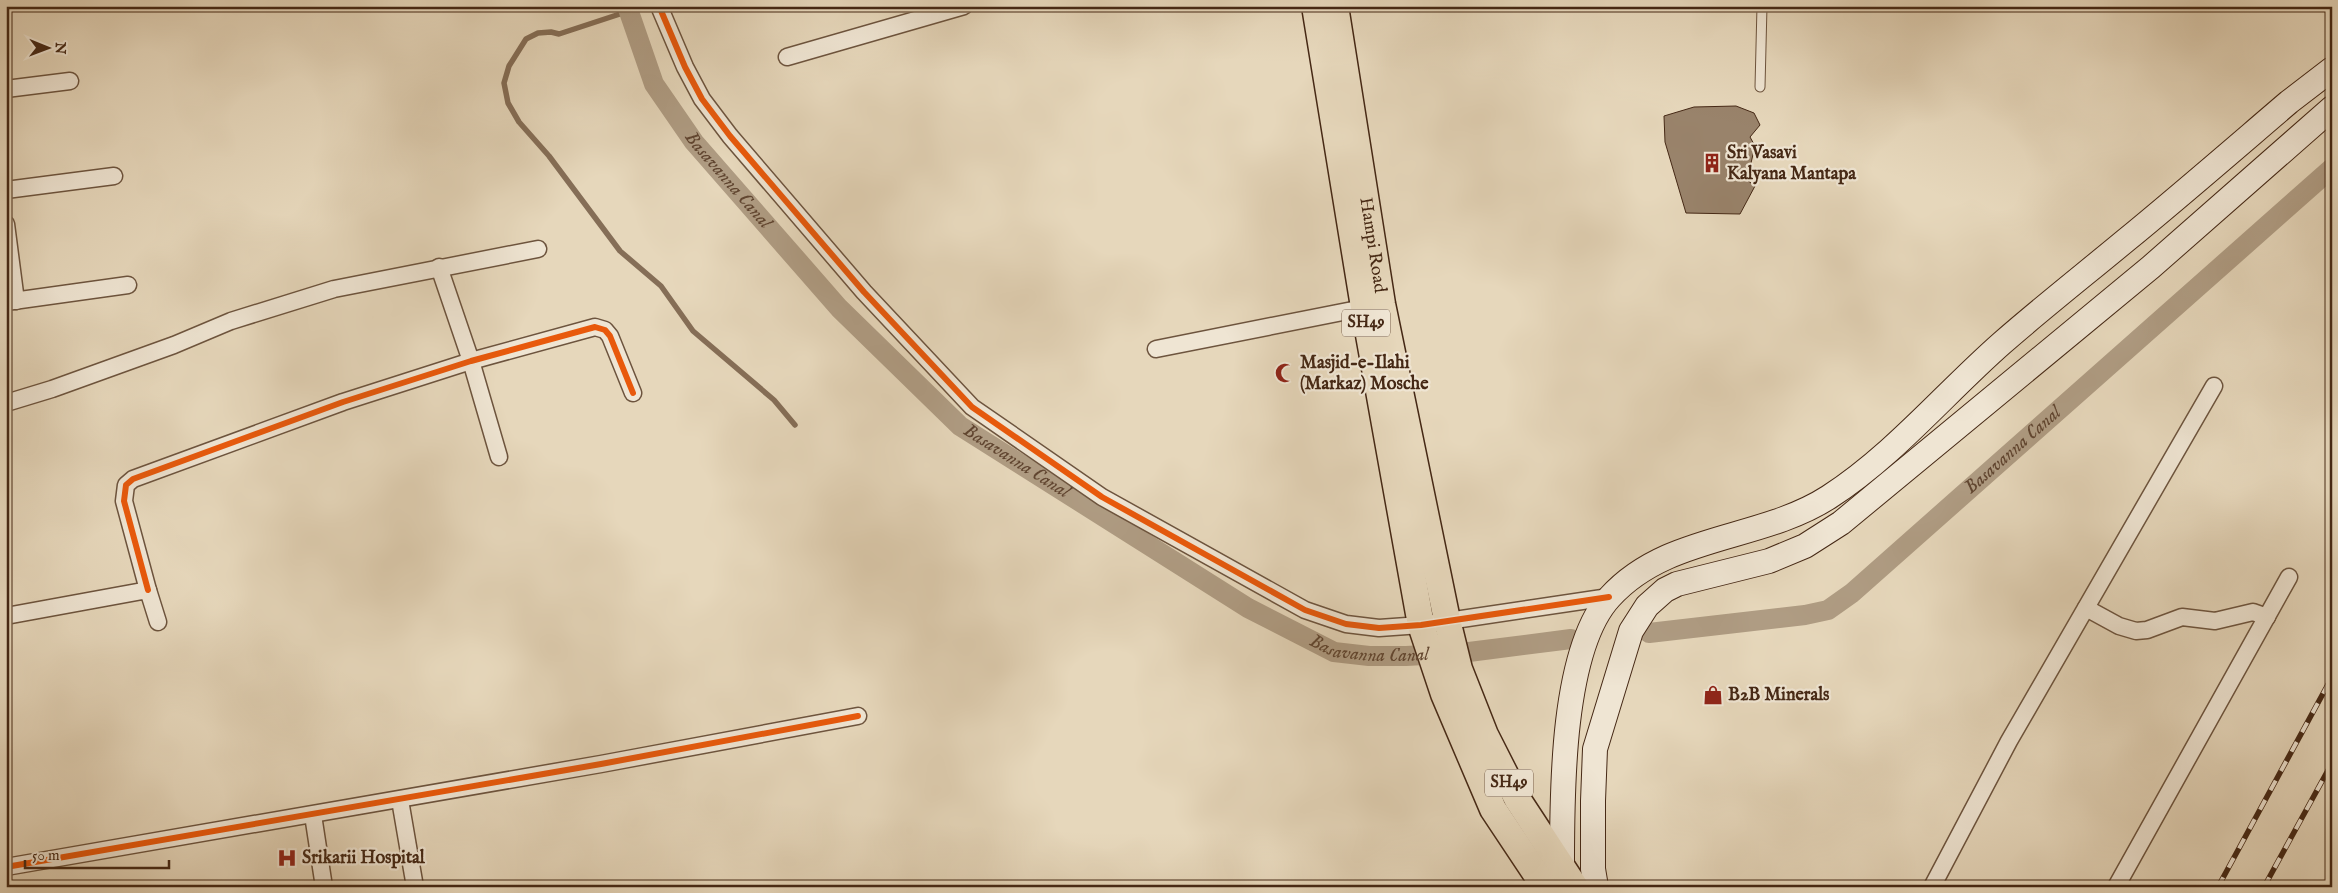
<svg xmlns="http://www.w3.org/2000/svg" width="2338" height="893" font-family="'IM FELL English',serif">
	<rect width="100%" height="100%" fill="#e6d7bb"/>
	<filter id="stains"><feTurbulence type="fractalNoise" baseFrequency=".004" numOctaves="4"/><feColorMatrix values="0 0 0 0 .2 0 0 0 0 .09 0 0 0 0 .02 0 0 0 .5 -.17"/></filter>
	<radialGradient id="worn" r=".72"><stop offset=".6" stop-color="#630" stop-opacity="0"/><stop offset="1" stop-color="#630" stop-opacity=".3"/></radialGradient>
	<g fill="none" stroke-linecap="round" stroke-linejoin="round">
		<path stroke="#856e57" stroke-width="5.5" d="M629 11 559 34 551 32 538 33 526 39 509 66 504 83 508 103 519 122 549 156 620 251 661 286 693 331 774 400 795 425"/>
		<g stroke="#af9c83" stroke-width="20">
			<path id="s1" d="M627 6 654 84 694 142 839 308 960 426 1248 608 1334 652 1369 656H1406L1461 653 1571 639"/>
			<path id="s2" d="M1649 633 1805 615 1828 610 1852 593 2332 168"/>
		</g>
	</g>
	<path fill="#99836b" stroke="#452815" d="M1736 106 1754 113 1760 125 1750 137 1755 146 1747 180 1755 186 1740 214 1686 213 1665 142 1664 116 1694 107Z"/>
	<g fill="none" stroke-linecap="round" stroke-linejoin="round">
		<defs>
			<path id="service" d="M1760 87 1762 6"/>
			<g id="minor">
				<path d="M659 6 685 67 702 99 730 136 864 292 972 407 1102 497 1305 610 1346 624 1379 628 1421 625 1609 597"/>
				<path d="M787 57 964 6"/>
				<path d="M6 89 70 81"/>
				<path d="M6 190 114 176"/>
				<path d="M6 224 16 301"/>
				<path d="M439 267 471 361 499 457"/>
				<path d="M6 302 128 285"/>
				<path d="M1156 349 1373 306"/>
				<path d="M6 403 52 389 174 345 231 321 334 289 538 249"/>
				<path d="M148 590 124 501 126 485 133 479 343 402 471 361 595 327 605 330 610 336 633 393"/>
				<path d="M2086 608 2119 626 2136 631 2147 630 2182 617 2215 621 2253 612 2267 617"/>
				<path d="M6 616 148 590 158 622"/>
				<path d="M400 800 415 887"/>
				<path d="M313 815 324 887"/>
				<path d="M6 867 601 764 858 716"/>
				<path d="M1932 887 2009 741 2214 386"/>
				<path d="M2116 887 2289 577"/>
			</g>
			<g id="secondary">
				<path d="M1562 866C1562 796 1561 650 1610 597 1667 534 1761 541 1829 497 1894 455 1944 394 2002 343 2042 308 2084 275 2125 241 2180 196 2234 149 2289 102L2332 69"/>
				<path d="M1596 887 1593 869V801L1595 749 1631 631 1647 606 1665 590 1677 584 1769 561 1805 546 1841 523 2151 267 2332 108"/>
			</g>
			<g id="primary">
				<path d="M1315 6 1364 307 1421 625 1444 694 1493 809 1545 887"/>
				<path id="s3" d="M1335 6 1382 304 1447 620 1459 669 1485 735 1518 800 1575 887"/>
			</g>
		</defs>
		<use href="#service" stroke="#6d543e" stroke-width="11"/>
		<use href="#minor" stroke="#6d543e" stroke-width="19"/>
		<use href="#secondary" stroke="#452815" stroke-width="26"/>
		<use href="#primary" stroke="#452815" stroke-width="29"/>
		<use href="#service" stroke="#efe5d3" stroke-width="9"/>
		<use href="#minor" stroke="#efe5d3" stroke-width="16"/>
		<use href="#secondary" stroke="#efe5d3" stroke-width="24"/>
		<use href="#primary" stroke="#e6d7bb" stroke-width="26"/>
		<defs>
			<g id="rail">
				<path d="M2218 887 2332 677"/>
				<path d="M2264 887 2332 763"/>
			</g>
		</defs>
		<use href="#rail" stroke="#452815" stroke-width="5.5"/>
		<use href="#rail" stroke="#efe5d3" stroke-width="4" stroke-dasharray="11" stroke-linecap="butt"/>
		<defs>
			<g id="cycleway">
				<path d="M659 6 685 67 702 99 730 136 864 292 972 407 1102 497 1305 610 1346 624 1379 628 1421 625 1609 597"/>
				<path d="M148 590 124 501 126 485 133 479 343 402 471 361 595 327 605 330 610 336 633 393"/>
				<path d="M6 867 601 764 858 716"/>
			</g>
		</defs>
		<use href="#cycleway" stroke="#efe5d3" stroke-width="9"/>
		<use href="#cycleway" stroke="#e8590c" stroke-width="6"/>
	</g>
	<defs>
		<symbol id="building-bare" viewBox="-9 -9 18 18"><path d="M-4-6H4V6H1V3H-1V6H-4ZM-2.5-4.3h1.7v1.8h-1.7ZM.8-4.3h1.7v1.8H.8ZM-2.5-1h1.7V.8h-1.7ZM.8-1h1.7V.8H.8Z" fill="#8f2418" stroke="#efe5d3" stroke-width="2.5" paint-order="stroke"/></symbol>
		<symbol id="mosque-bare" viewBox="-9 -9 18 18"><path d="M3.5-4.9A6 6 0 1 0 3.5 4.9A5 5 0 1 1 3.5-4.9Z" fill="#8f2418" stroke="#efe5d3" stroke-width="2.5" paint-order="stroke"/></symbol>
		<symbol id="shop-bare" viewBox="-9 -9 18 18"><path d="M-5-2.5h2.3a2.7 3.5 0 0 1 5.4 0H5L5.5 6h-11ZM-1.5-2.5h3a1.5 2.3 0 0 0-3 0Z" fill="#8f2418" stroke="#efe5d3" stroke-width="2.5" paint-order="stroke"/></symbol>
		<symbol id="hospital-bare" viewBox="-9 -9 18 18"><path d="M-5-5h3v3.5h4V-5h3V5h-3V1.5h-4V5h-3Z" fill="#8f2418" stroke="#efe5d3" stroke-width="2.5" paint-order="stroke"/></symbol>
	</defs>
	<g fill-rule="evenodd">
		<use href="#building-bare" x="1698" y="149" width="28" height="28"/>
		<use href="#mosque-bare" x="1271" y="359" width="28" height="28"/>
		<use href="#shop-bare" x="1699" y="681" width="28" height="28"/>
		<use href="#hospital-bare" x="273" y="844" width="28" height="28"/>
	</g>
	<g text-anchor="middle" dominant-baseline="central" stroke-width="4.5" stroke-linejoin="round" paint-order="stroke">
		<g fill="#efe5d3" stroke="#78614e" stroke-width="1">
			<rect x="1342" y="309.5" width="48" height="27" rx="4"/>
			<rect x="1485" y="769.5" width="48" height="27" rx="4"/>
		</g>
		<g font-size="16" font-weight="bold" fill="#452815">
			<text x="1366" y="323">SH49</text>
			<text x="1509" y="783">SH49</text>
		</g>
		<g font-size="18" font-weight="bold" fill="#452815" stroke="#efe5d3" text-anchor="start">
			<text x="1727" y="153">Sri Vasavi<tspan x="1727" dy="21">Kalyana Mantapa</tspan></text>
			<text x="1300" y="363">Masjid-e-Ilahi<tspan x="1300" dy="21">(Markaz) Mosche</tspan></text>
			<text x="1728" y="695">B2B Minerals</text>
			<text x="302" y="858">Srikarii Hospital</text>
		</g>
		<g font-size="18" fill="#452815" stroke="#efe5d3">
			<text stroke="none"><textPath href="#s3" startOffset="242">Hampi Road</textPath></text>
		</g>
		<g font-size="19" font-style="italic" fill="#604530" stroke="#efe5d3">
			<text stroke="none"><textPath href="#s1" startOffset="204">Basavanna Canal</textPath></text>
			<text stroke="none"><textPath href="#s2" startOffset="425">Basavanna Canal</textPath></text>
			<text stroke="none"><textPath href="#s1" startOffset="609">Basavanna Canal</textPath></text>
			<text stroke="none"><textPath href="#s1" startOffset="1014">Basavanna Canal</textPath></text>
		</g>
	</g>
	<rect width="2338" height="893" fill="none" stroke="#e6d7bb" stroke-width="25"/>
	<rect x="8" y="8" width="2323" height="878" fill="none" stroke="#452815" stroke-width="2.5"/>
	<rect x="12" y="12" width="2313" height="868" fill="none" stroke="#452815"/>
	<g transform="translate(48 48) rotate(91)" stroke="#efe5d3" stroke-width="4" paint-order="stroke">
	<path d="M0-4L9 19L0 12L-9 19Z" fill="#452815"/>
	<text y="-8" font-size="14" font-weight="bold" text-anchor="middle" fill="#452815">N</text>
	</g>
	<path d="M25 860v8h144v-8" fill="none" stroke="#452815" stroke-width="2.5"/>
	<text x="32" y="860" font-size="15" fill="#452815" stroke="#efe5d3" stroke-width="4" paint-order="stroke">50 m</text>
	<rect width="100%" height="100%" filter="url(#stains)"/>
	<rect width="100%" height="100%" fill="url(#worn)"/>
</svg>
